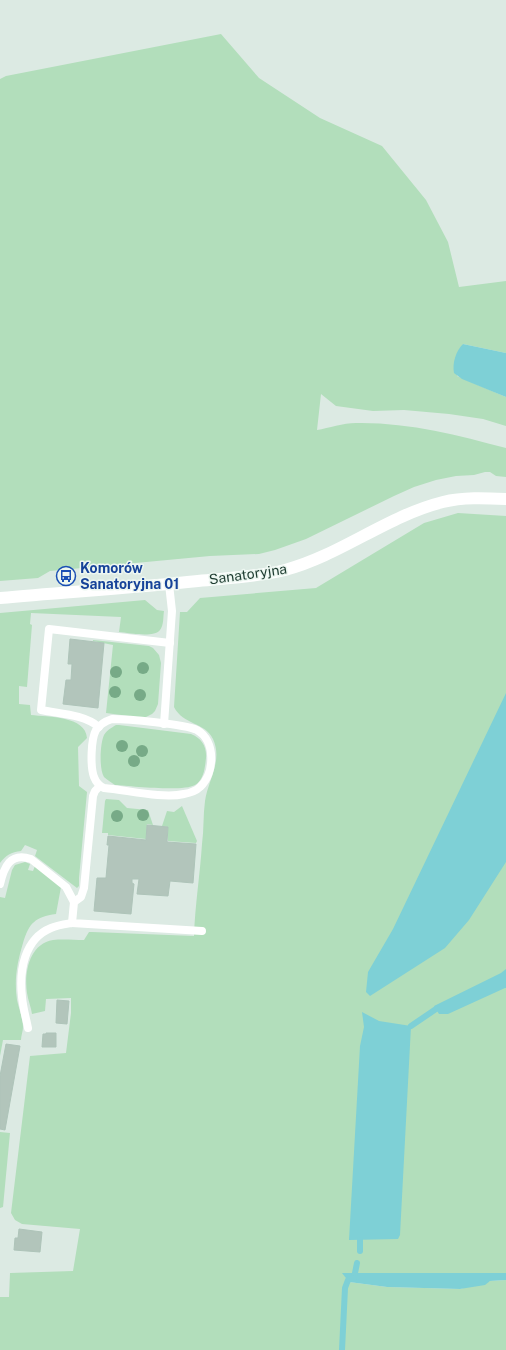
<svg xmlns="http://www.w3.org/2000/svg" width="506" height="1350" font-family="'Public Sans',sans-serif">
	<rect width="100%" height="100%" fill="#dceae3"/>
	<g fill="#b2debb">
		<path d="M221 34 259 78 320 118 382 146 426 200 448 242 459 287 506 281V353L463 344 457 376 506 397V426L483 419 449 414 404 410 373 411 336 406 321 394 317 430C329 428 343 423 356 423 407 422 457 435 506 448V477L496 476 490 472H485L474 475 456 476 436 480 414 487 394 496 306 539 275 550 259 554 210 556 50 571 38 578 0 581V79L6 76Z"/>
		<path d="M458 513 506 516V1273H343L349 1282 387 1287 460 1289 490 1281 506 1280V1350H0V1297H9L10 1273 73 1271 80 1229 22 1224 15 1220 11 1213 30 1056 66 1053 71 1013V998L46 999 45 1011 32 1014C31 1007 28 1000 27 993 24 973 29 944 53 940 63 939 74 940 84 940L89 932H92L194 936C195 905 200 875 202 844 204 830 203 815 205 801 208 780 223 761 213 739 205 722 183 725 174 707L180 612H187L200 598 316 588 424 523Z"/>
		<path d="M145 600 157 610 164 611C163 617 164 625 160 630 154 638 129 633 119 632L121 617 31 613 30 624 32 625 27 687 19 686V704L30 705 31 715C48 717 86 716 87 738L78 747 79 786 87 792 79 878V886L77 888 35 856 37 850 25 845 21 851C11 852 6 855 0 863V613Z"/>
		<path d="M93 640 149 646 153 648 159 655 161 663 158 704 155 711 152 714 144 718 106 713 113 645 93 641Z"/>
		<path d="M116 725H119L191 734C201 738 207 746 206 758 205 767 204 780 195 785 183 792 131 786 115 785 111 782 107 780 104 777 99 769 100 744 104 735 107 730 111 728 116 725Z"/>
		<path d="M106 799 119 800 127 808 148 810 153 825 147 824 146 839 108 835V833H102L105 801Z"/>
		<path d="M182 806 197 841 196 843 168 841V827L162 826 167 811 174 812Z"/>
		<path d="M25 862 30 864 28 870 33 871 35 866 61 887 56 914C35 917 29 923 23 943 17 963 14 980 17 1000 19 1009 23 1019 23 1027 23 1031 21 1036 21 1040H3L0 1056V897L5 898 12 870 15 865Z"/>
		<path d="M0 1132 10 1133 3 1207 0 1208Z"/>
	</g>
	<g fill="#7ed0d6">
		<path d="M463 344 506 353V397L462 379 454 373C452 363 456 351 463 344Z"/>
		<path d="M506 693V862L469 920 445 948 370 996 366 992 368 972 393 929Z"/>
		<path d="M506 969V988H505L448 1014H439L434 1006 501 973Z"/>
		<path d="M362 1012 379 1021 411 1026 400 1235 398 1239 349 1240 360 1046 364 1027Z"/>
		<path d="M342 1273H506V1280L490 1281 485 1285 460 1289 387 1287 349 1282Z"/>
	</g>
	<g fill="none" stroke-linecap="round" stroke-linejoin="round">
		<g stroke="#7ed0d6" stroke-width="6">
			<path d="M411 1026 436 1009"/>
			<path d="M360 1240V1251"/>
			<path d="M356 1278H354L357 1263"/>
			<path d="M342 1350 345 1288 348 1280 354 1278"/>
		</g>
	</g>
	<g fill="#b2c5bb" stroke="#aec4b9">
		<path d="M70 639 104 643 98 708 63 704 66 680H71L72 664H68Z"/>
		<path d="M147 825 168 827 167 842 196 844 193 883 170 881 168 896 137 894 139 879H132V883L134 884 131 914 94 911 97 878H106L109 845H107L108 836 146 840Z"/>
		<path d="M57 1000 69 1001 67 1024 56 1023Z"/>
		<path d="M46 1033H56V1047H42L43 1034H46Z"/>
		<path d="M6 1044 20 1046 5 1130 0 1129V1076Z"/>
		<path d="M19 1229 42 1232 40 1252 14 1250 15 1238H18Z"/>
	</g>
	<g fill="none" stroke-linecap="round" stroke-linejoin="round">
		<g stroke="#fff" stroke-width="8">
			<path d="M112 719C127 719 185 724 197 730 216 741 215 773 200 787 196 791 190 793 184 794 163 799 127 790 104 788 99 786 96 782 94 777 90 766 91 739 96 730 100 724 106 721 112 719Z"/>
			<path d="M164 724 172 611 169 584"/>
			<path d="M99 727C83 714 60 714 41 710L49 629 170 643"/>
			<path d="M100 786 95 791 93 796 84 888 81 897 74 902 72 923 202 931"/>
			<path d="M0 884C4 867 10 852 31 859L66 887 74 902"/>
			<path d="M28 1028C26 1018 23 1008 22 997 19 971 24 939 51 928 58 925 66 924 72 923"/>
		</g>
		<path stroke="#fff" stroke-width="12" d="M0 598C66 592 132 588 198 581 227 578 257 577 285 570 341 555 387 516 443 502 463 497 485 498 506 499"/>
	</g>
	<g fill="#77aa87">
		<circle cx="143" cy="668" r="6"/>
		<circle cx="116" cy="672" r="6"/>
		<circle cx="115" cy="692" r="6"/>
		<circle cx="140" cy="695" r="6"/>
		<circle cx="122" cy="746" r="6"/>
		<circle cx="142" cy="751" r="6"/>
		<circle cx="134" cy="761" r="6"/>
		<circle cx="143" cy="815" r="6"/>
		<circle cx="117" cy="816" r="6"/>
	</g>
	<defs>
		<symbol id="bus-ring" viewBox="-11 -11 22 22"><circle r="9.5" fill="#edf7f1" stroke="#1a4fb4" stroke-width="1.5"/><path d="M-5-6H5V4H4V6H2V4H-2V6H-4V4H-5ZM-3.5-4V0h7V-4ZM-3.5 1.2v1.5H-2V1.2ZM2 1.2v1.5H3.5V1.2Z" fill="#1a4fb4"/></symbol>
	</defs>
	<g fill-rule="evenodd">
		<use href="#bus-ring" x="55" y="565" width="22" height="22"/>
	</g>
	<g text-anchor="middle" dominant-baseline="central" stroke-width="3" stroke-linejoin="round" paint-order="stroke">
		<g font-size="14" font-weight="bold" fill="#164399" stroke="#edf7f1" text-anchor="start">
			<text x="80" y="568">Komorów<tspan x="80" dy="16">Sanatoryjna 01</tspan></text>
		</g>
		<g font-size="14" fill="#1d3b30" stroke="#edf7f1">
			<text transform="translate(248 574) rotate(-8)">Sanatoryjna</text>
		</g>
	</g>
</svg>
